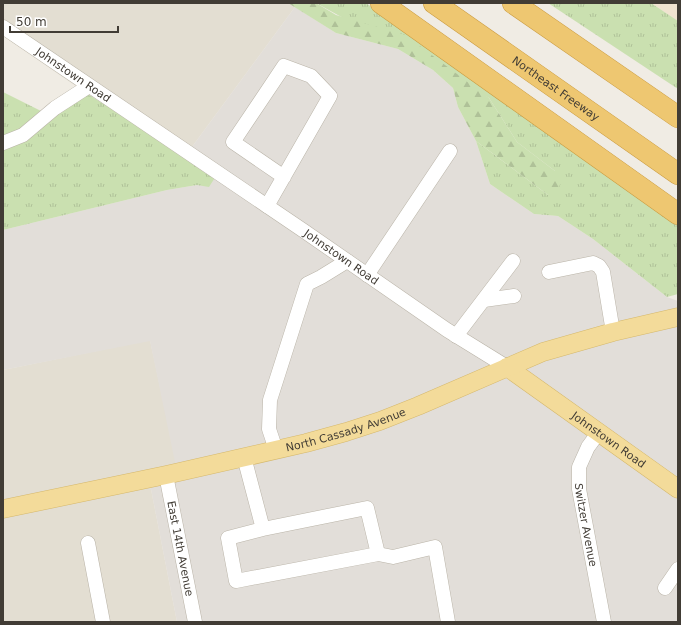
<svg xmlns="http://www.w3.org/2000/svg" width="681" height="625" font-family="'DejaVu Sans',sans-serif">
	<defs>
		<pattern id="grass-tufts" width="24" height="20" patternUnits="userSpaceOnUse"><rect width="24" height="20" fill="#cae0b0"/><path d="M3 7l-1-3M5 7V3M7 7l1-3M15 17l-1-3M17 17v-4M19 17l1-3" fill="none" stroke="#afc198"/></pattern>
		<pattern id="forest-firs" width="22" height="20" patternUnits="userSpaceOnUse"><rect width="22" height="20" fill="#cae0b0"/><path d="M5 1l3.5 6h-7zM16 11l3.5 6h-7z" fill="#afc198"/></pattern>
	</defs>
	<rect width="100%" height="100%" fill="#f0ece4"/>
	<g fill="#e3ded2">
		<path d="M3 3H288L295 7 186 155 86 93 3 36Z"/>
		<path d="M150 340 178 472 149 479 177 622H3V370Z"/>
	</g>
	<path fill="#f0e3d0" d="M651 3H678V21Z"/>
	<path fill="#e2ded9" d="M295 7 336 33 398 49 433 70 453 88 458 107 476 141 490 184 534 214 558 216 593 239 667 297 678 301V622H177L149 479 177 472 150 341 3 370V230L167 190 197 185 186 155Z"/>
	<g fill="url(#grass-tufts)">
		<path d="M316 3H366L678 226V294L667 297 593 239 558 216 534 214 490 184 476 141 548 195 555 171 517 142 489 98Z"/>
		<path d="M548 3H651L678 21V89Z"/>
		<path d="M3 92 51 116 86 93 186 155 216 176 209 187 197 185 167 190 3 230Z"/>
	</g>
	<path fill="url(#forest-firs)" d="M288 3H316L336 15 405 35 489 98 517 142 555 171 561 181 557 194 548 195 476 141 458 107 453 88 433 70 398 49 336 33Z"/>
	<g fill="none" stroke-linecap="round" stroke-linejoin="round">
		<defs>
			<g id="minor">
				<path id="s1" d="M3 27 304 231 447 330 507 367"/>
				<path d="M3 143 23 135 55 108 89 86"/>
				<path d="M267 206 330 96 311 76 284 66 233 142 284 177"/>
				<path d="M549 272 593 263 599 266 603 272 613 332"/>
				<path d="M367 275 450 151"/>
				<path d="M484 300 514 296"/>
				<path d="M456 336 513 261"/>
				<path id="s2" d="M599 432 588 447 579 467V489L604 622"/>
				<path d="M276 450 269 429 270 400 307 284 321 277 347 261"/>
				<path d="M244 457 263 529 367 508 378 554 236 581 228 538 263 529"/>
				<path id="s3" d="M166 475 195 622"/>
				<path d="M88 543 103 622"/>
				<path d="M378 554 393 557 435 547 448 622"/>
				<path d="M665 588 678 569"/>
			</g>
			<g id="major">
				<path id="s4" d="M507 367 678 489"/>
				<path id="s5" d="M3 509 166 475 306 443 346 432 380 421 418 406 543 352 613 332 678 317"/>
			</g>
			<g id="highway">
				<path d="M381 3 678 214"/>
				<path id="s6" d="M434 3 678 174"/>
				<path d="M513 3 678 117"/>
			</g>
		</defs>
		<use href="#minor" stroke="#bab4a8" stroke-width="15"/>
		<use href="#major" stroke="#d5b86c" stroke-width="19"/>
		<use href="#highway" stroke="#cb9c42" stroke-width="22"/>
		<use href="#minor" stroke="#fff" stroke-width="14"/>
		<use href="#major" stroke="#f3db9a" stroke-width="18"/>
		<use href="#highway" stroke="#eec771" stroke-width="21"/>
	</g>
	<g text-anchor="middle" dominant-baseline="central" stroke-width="4" stroke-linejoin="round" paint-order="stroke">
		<g font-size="11" fill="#413c35" stroke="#fff">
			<text stroke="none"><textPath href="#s1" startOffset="85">Johnstown Road</textPath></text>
			<text stroke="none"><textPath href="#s6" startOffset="149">Northeast Freeway</textPath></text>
			<text stroke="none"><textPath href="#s1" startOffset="409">Johnstown Road</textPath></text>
			<text stroke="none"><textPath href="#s5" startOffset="352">North Cassady Avenue</textPath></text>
			<text stroke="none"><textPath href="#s4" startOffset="125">Johnstown Road</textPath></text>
			<text stroke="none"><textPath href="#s2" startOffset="99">Switzer Avenue</textPath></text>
			<text stroke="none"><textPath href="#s3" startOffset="75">East 14th Avenue</textPath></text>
		</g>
	</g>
	<rect width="681" height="625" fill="none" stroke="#413c35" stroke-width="8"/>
	<path d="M10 26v6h108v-6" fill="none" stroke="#413c35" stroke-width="2"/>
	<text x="16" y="26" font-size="12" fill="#413c35" stroke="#ffffff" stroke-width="3" paint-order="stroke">50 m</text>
</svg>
